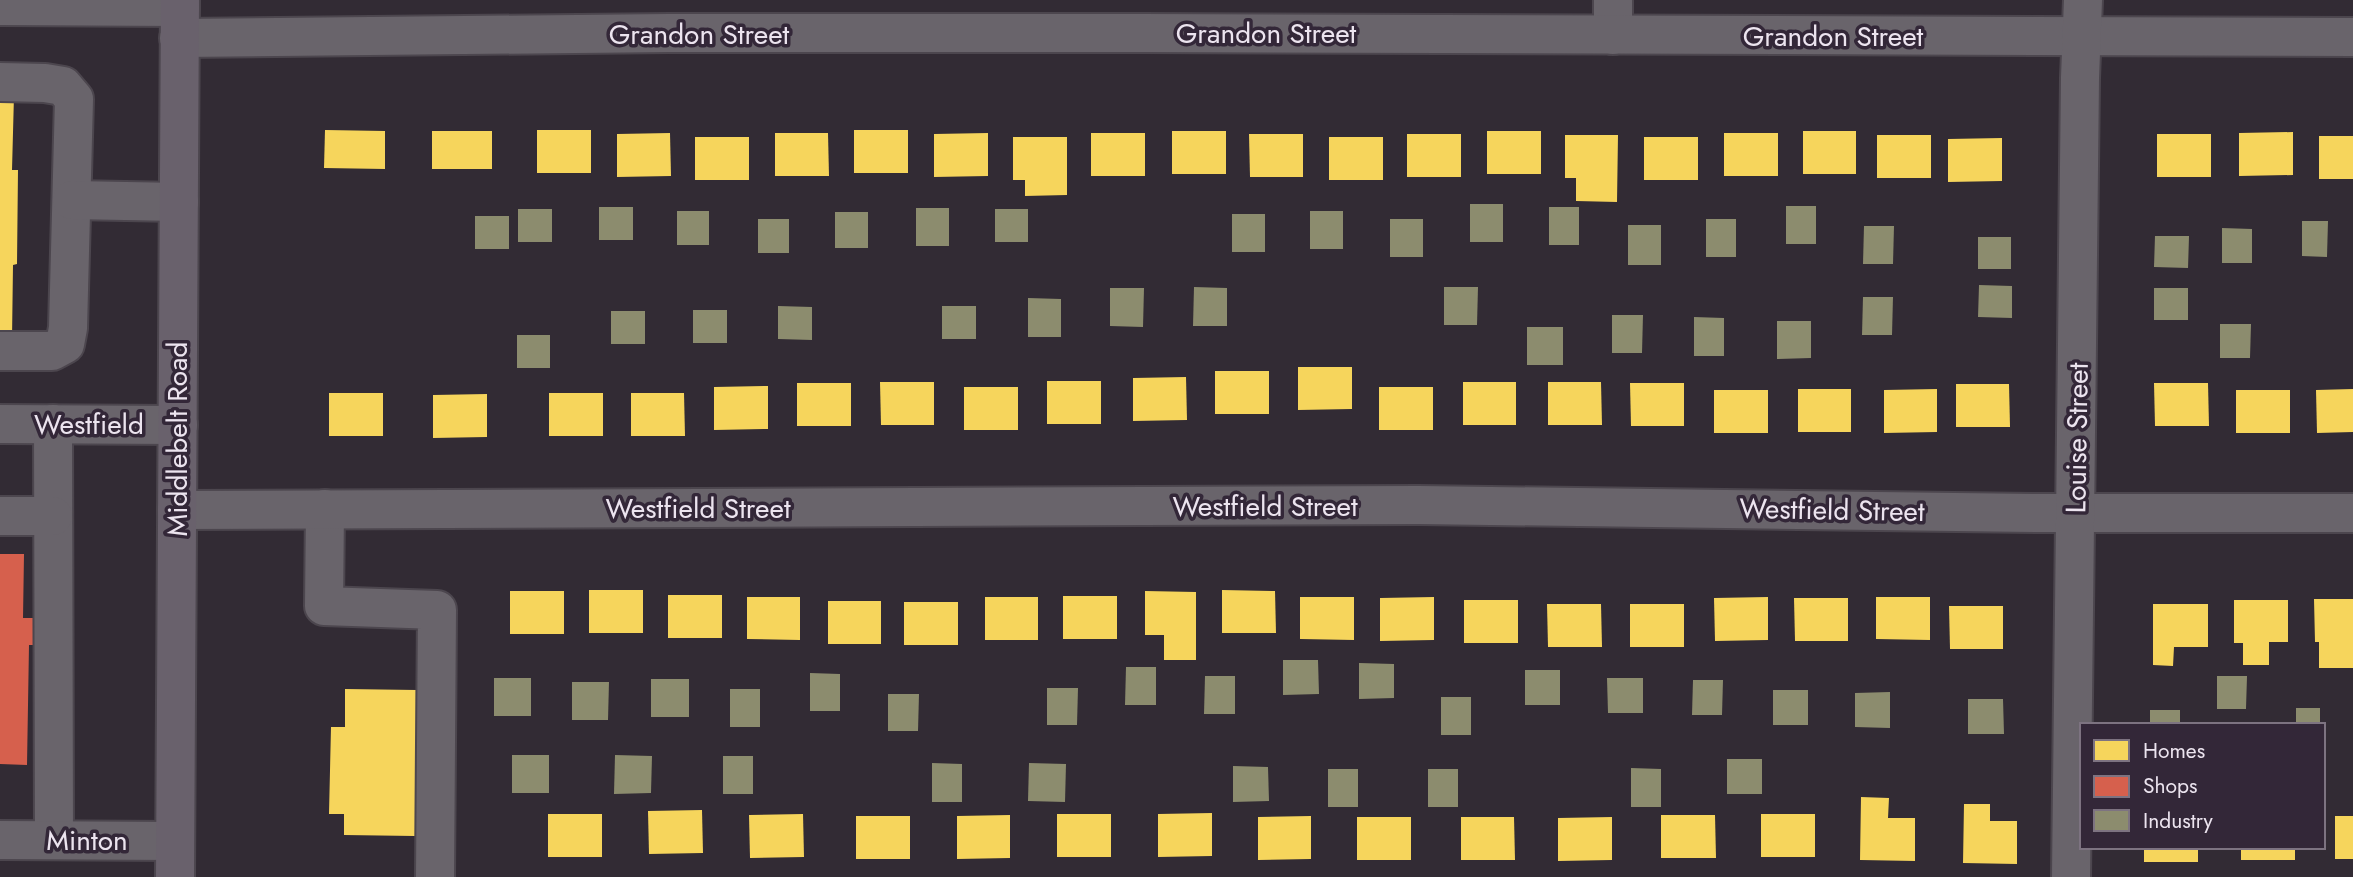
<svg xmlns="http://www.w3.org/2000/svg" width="2353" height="877" font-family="Jost,sans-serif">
	<rect width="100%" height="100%" fill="#322b34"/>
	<g fill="#f6d55c">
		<path d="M0 95H14L12 170H18L17 264 13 265 12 339H0Z"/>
		<path d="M325 130 385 131V169L324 168Z"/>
		<rect x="537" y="130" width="54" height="43"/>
		<rect x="854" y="130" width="54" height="43"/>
		<rect x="432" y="131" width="60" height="38"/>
		<rect x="1172" y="131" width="54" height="43"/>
		<rect x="1487" y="131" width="54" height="43"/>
		<rect x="1803" y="131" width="53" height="43"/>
		<path d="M2293 132V175L2239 176V133Z"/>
		<path d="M670 133 671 176 617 177V134Z"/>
		<path d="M775 133H828L829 176H775Z"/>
		<path d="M988 133V176L934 177V134Z"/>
		<rect x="1091" y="133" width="54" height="43"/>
		<rect x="1724" y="133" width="54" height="43"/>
		<path d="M1249 134H1303V177H1250Z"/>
		<rect x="1407" y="134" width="54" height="43"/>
		<rect x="2157" y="134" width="54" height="43"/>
		<path d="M1565 135H1618L1617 202 1576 201V178H1565Z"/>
		<rect x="1877" y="135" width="54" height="43"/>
		<rect x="2319" y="136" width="34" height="43"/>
		<rect x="695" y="137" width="54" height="43"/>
		<path d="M1013 137H1067V195L1025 196V180H1013Z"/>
		<rect x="1329" y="137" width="54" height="43"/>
		<rect x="1644" y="137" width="54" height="43"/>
		<path d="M2002 138V181L1948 182V139Z"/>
		<path d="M1298 367H1352V409L1298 410Z"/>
		<rect x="1215" y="371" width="54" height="43"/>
		<path d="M1186 377 1187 420 1133 421V378Z"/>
		<rect x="1047" y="381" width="54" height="43"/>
		<path d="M880 382H934V425H881Z"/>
		<rect x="1463" y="382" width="53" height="43"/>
		<path d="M1548 382H1601L1602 425H1548Z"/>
		<rect x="797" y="383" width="54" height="43"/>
		<path d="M1630 383H1684V426H1631Z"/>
		<path d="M2154 383H2208L2209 426H2155Z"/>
		<path d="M1956 384H2009L2010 427H1956Z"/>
		<path d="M768 386V429L714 430V387Z"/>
		<rect x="964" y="387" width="54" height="43"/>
		<rect x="1379" y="387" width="54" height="43"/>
		<rect x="1798" y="389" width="53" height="43"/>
		<path d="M1937 389V432L1884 433V390Z"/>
		<path d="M2353 389V432L2317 433 2316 390Z"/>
		<rect x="1714" y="390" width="54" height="43"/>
		<rect x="2236" y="390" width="54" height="43"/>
		<rect x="329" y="393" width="54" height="43"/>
		<rect x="549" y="393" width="54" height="43"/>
		<path d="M631 393H684L685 436H631Z"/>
		<path d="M487 394V437L433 438V395Z"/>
		<rect x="589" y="590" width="54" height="43"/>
		<path d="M1222 590 1275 591 1276 633H1222Z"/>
		<rect x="510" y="591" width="54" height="43"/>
		<path d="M1145 591 1196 592V660H1164V635H1145Z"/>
		<rect x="668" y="595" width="54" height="43"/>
		<rect x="1063" y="596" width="54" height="43"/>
		<path d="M747 597H800V640L747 639Z"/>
		<rect x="985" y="597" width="53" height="43"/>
		<path d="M1300 597H1354V640L1300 639Z"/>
		<path d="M1434 597V640L1380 641V598Z"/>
		<path d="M1768 597V640L1715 641 1714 598Z"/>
		<path d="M1876 597H1930V640L1876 639Z"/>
		<path d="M1794 598H1848V641H1795Z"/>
		<path d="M2314 599H2353V668H2319V642H2315Z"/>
		<rect x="1464" y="600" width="54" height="43"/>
		<path d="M2234 600H2288V642H2269V665H2243V643H2234Z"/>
		<rect x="828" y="601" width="53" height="43"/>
		<rect x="904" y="602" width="54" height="43"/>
		<path d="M1547 604H1601L1602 647H1548Z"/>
		<rect x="1630" y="604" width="54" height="43"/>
		<path d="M2153 604H2208V647H2174L2173 666 2153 665Z"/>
		<path d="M1949 606H2003V649H1950Z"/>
		<path d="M345 689 417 690 415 836 344 835V814H329L331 727H345Z"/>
		<path d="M1861 797 1889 798 1888 818H1915V861L1860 860Z"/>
		<path d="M1964 804H1990V821H2017V864L1963 863Z"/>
		<path d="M702 810 703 853 649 854 648 811Z"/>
		<path d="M1212 813V856L1158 857V814Z"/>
		<rect x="548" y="814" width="54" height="43"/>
		<path d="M803 814 804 857 750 858 749 815Z"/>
		<rect x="1057" y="814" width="54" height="43"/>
		<rect x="1761" y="814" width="54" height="43"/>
		<path d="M1010 815V858L957 859V816Z"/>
		<path d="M1661 815H1715L1716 858H1661Z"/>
		<rect x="856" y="816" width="54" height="43"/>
		<path d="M1311 816V859L1258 860V817Z"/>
		<rect x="2335" y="816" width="18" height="43"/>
		<rect x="1357" y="817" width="54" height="43"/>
		<path d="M1461 817H1514L1515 860H1461Z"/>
		<path d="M1612 817V860L1558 861V818Z"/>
		<rect x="2144" y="847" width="54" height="15"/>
		<rect x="2241" y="847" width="54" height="13"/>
	</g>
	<path fill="#d6604d" d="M0 554H24L23 618H34V645H29L27 765 0 764Z"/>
	<g fill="#8c8c6e">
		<rect x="1470" y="204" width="33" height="38"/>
		<rect x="1786" y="206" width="30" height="38"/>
		<rect x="599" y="207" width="34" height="33"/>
		<rect x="1549" y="207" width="30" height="38"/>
		<rect x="916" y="208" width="33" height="38"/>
		<rect x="518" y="209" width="34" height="33"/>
		<rect x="995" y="209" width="33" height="33"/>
		<rect x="677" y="211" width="32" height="34"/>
		<rect x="1310" y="211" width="33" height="38"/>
		<rect x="835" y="212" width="33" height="36"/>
		<rect x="1232" y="214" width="33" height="38"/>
		<rect x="475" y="216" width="34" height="33"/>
		<rect x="758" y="219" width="31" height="34"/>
		<rect x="1390" y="219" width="33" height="38"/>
		<rect x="1706" y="219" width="30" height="38"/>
		<path d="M2302 221H2328L2327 257 2302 256Z"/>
		<rect x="1628" y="225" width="33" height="40"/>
		<path d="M1864 226H1894L1893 264H1863Z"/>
		<path d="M2222 228 2252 229V263H2222Z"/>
		<path d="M2155 236H2189L2188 268 2154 267Z"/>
		<rect x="1978" y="237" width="33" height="32"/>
		<path d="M1979 285 2012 286V318L1978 317Z"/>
		<path d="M1194 287 1227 288V326H1193Z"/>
		<path d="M1444 287H1478L1477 325H1444Z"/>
		<path d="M1110 288H1144L1143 327 1110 326Z"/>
		<rect x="2154" y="288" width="34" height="32"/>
		<path d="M1863 297H1893L1892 335H1862Z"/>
		<path d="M1028 298 1061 299V337H1028Z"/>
		<path d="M778 306 812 307V340L778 339Z"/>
		<rect x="942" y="306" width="34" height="33"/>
		<rect x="693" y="310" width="34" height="33"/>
		<rect x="611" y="311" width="34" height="33"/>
		<path d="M1612 315H1643L1642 353H1612Z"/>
		<path d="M1694 317 1724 318V356H1694Z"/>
		<path d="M1777 321H1811V358L1777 359Z"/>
		<path d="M2220 324H2251L2250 358H2220Z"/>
		<rect x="1527" y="327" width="36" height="38"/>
		<rect x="517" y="335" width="33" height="33"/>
		<path d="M1283 660H1318L1319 694 1283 695Z"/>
		<path d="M1359 663 1394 664V698L1359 699Z"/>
		<path d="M1126 667H1156V705H1125Z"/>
		<rect x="1525" y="670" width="35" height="35"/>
		<path d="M810 673 840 674V711H810Z"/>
		<path d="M1205 676H1235V714H1204Z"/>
		<path d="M2217 676H2247L2246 709H2217Z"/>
		<rect x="494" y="678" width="37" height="38"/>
		<path d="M1607 678H1643V713H1608Z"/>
		<rect x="651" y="679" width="38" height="38"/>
		<path d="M1693 680H1723L1722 715H1692Z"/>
		<path d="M572 682H609L608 720H572Z"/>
		<path d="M1047 688H1078L1077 725H1047Z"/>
		<rect x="730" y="689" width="30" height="38"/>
		<rect x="1773" y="690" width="35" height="35"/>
		<path d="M1890 692V728L1855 727V693Z"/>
		<path d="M888 694H919L918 731H888Z"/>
		<rect x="1441" y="697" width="30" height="38"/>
		<path d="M1968 699H2003L2004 734H1968Z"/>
		<rect x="2296" y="708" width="24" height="17"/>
		<rect x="2150" y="710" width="30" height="15"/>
		<rect x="512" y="755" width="37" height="38"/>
		<path d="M615 755 652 756 651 793 614 794Z"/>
		<rect x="723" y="756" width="30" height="38"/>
		<rect x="1727" y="759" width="35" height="35"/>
		<path d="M932 763 962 764V802H932Z"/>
		<path d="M1029 763 1066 764 1065 802 1028 801Z"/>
		<path d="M1233 766 1268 767 1269 801 1233 802Z"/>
		<path d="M1631 768 1661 769V807H1631Z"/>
		<rect x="1328" y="769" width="30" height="38"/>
		<rect x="1428" y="769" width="30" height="38"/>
	</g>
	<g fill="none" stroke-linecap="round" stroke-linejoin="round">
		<defs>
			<g id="minor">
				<path d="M0 6 180 7"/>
				<path d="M1613 35V0"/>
				<path d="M179 38 669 33H1142L2353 37"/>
				<path d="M0 82 45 83 63 86 74 99 68 328 65 344 52 351H0"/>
				<path d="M72 200 179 202"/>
				<path d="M0 424 178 425"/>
				<path d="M53 424 54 840"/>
				<path d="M325 509 324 606 437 610 435 877"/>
				<path d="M177 510 1419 505 2038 513H2353"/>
				<path d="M0 516H53"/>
				<path d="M0 840 175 841"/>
				<path d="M2071 877 2080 78 2083 0"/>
			</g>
			<path id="major" d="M175 877 180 0"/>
		</defs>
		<use href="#minor" stroke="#4c464e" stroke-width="42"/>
		<use href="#major" stroke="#4c464e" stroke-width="42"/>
		<use href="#minor" stroke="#69646b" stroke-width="38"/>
		<use href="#major" stroke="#69616c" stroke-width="38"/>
	</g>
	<g text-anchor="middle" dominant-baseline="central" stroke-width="7" stroke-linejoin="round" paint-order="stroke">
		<g font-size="28" fill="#ece4ef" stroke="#332738">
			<text x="1266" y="33">Grandon Street</text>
			<text x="699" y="34">Grandon Street</text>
			<text x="1833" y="36">Grandon Street</text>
			<text x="89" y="424">Westfield</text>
			<text transform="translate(2077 438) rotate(-89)">Louise Street</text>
			<text transform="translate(177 439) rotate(-90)">Middlebelt Road</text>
			<text x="1265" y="506">Westfield Street</text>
			<text x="698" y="508">Westfield Street</text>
			<text transform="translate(1832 510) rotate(1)">Westfield Street</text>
			<text x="87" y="840">Minton</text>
		</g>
	</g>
	<rect x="2080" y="723" width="245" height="126" fill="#332738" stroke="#7d7381" stroke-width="2"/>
	<rect x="2094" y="740" width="35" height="21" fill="#f6d55c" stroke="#7d7381" stroke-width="2"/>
	<text x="2143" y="758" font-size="21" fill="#ece4ef">Homes</text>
	<rect x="2094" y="776" width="35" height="21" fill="#d6604d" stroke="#7d7381" stroke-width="2"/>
	<text x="2143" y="793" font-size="21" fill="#ece4ef">Shops</text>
	<rect x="2094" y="810" width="35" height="21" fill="#8c8c6e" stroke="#7d7381" stroke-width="2"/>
	<text x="2143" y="828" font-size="21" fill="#ece4ef">Industry</text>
</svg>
